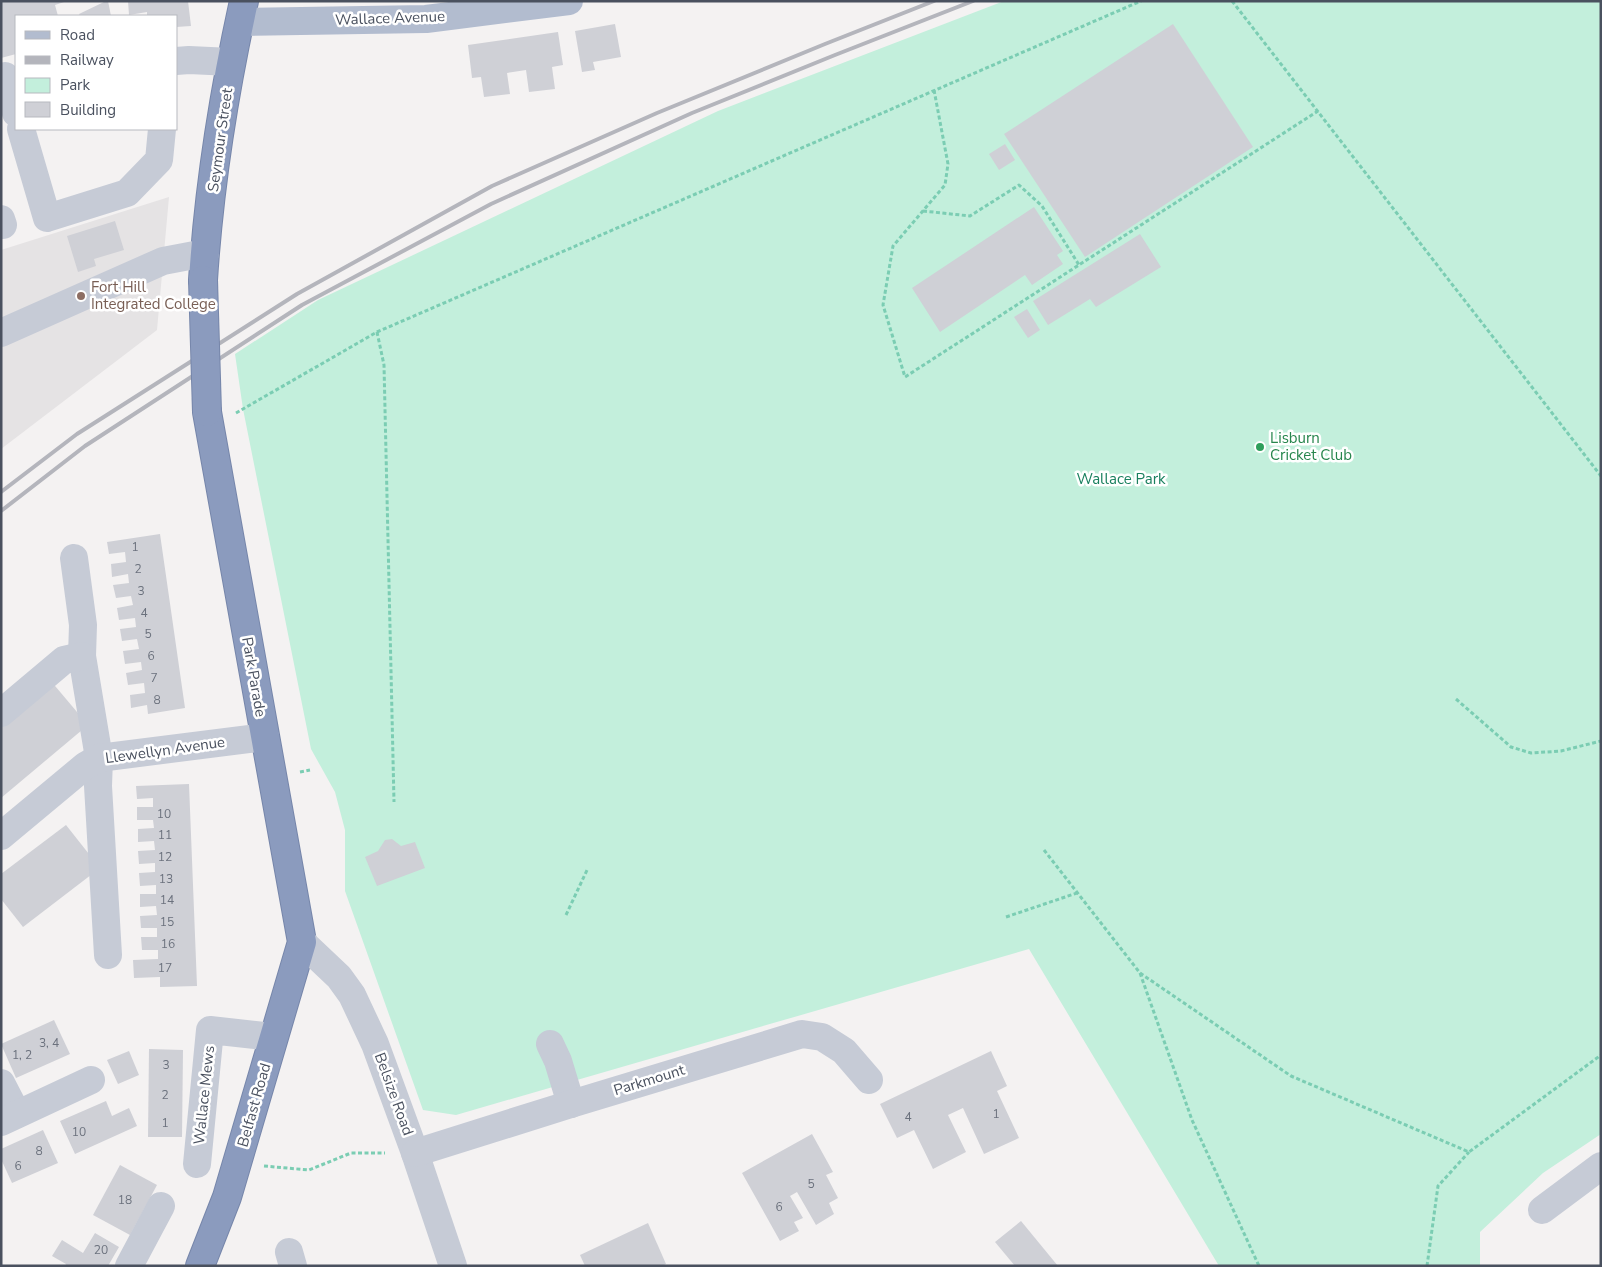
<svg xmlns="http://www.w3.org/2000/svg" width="1602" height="1267" font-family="'Nunito Sans',sans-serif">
	<rect width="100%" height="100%" fill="#f4f2f2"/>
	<path fill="#e5e3e4" d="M169 197 157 330 1 449V250Z"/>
	<path fill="#c3efdc" d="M1004 1H1601V1134L1543 1173 1480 1232V1266H1219L1029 949 456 1115 423 1110 345 891V830L335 792 311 749 243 409 235 354 318 300 718 111Z"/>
	<g fill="#cfd0d6">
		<path d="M1 1H64V2L55 5 58 16H16V54L1 58Z"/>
		<path d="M106 1H108L111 16H80L79 14Z"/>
		<path d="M128 1H188L191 26 176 27V16H147V12L129 15Z"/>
		<path d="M615 24 621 57 593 62 595 70 582 72 575 31Z"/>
		<path d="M1173 24 1253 147 1085 257 1004 134Z"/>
		<path d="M558 32 563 65 552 67 555 89 529 92 526 70 507 73 510 94 484 97 481 77 472 78 468 45Z"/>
		<path d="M1005 144 1015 160 999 170 989 154Z"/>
		<path d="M1034 207 1063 251 1057 255 1063 264 1032 285 1025 275 940 332 912 288Z"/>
		<path d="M115 221 124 250 94 259 96 266 78 272 67 236Z"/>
		<path d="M1140 234 1161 267 1096 307 1090 299 1048 325 1033 301Z"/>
		<path d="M1027 309 1040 330 1028 338 1014 317Z"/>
		<path d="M160 534 185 708 148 714 147 705 131 708 130 695 145 693 144 683 128 685 126 673 142 670 141 662 125 664 123 651 139 649 137 639 122 641 120 629 136 627 135 618 119 620 117 608 133 605 131 596 116 598 113 585 129 583 128 574 112 577 111 564 126 562 125 552 109 554 107 542Z"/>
		<path d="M50 680 88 725 1 798V721Z"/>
		<path d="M189 784 197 986 160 987V977L134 978 133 960 158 959V950H142L141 937H157V928H141L140 916 157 915 156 906 140 907V894H156V885L140 886 139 873 155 872V863L139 864 138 851 155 850 154 841 138 842V829L154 828 153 820H137V807H153V798L137 799 136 786Z"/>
		<path d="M66 825 100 868 23 927 1 899V874Z"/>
		<path d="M392 839 401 846 415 842 425 868 377 886 365 857 378 851 385 840Z"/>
		<path d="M54 1020 70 1054 16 1078 1 1044Z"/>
		<path d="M149 1049 183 1050 182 1137H148Z"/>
		<path d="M129 1051 139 1075 118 1084 107 1060Z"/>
		<path d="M991 1051 1007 1086 997 1091 1019 1138 984 1154 963 1108 948 1115 966 1152 933 1169 914 1130 897 1138 880 1104Z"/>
		<path d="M106 1101 112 1116 129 1108 137 1126 75 1154 60 1121Z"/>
		<path d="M43 1130 58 1163 12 1183 1 1159V1149Z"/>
		<path d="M812 1134 833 1172 826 1175 838 1198 829 1203 834 1214 816 1225 797 1192 790 1196 803 1218 794 1222 799 1231 780 1241 742 1173Z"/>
		<path d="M120 1165 157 1185 130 1235 93 1215Z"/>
		<path d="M1021 1221 1058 1266H1015L995 1242Z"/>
		<path d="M648 1223 666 1264 662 1266H585L580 1255Z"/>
		<path d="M95 1233 119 1247 108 1266H65L66 1264 52 1256 62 1240 83 1253Z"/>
	</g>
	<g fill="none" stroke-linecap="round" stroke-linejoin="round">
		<defs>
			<g id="highway">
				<path d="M203 280C209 187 224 92 244 1"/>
				<path d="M200 1266 227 1197 302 942 207 412"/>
			</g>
		</defs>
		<use href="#highway" stroke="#7686aa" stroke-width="30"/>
		<g stroke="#7bcdb3" stroke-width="3" stroke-dasharray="4 2.5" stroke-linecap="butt">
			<path d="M1232 1 1601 476"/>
			<path d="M934 90 948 164 945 185 893 246 883 305 905 377 1318 111"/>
			<path d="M923 211 970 216 1019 185 1042 206 1079 265"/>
			<path d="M377 332 384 365 394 802"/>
			<path d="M236 413 377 332 1141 1"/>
			<path d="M1456 699 1511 747 1531 753 1561 751 1601 741"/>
			<path d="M300 772 310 770"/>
			<path d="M1044 850 1140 973 1291 1076 1469 1152 1601 1055"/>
			<path d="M566 915 588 868"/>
			<path d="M1006 917 1077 893"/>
			<path d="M1140 973 1192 1120 1259 1266"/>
			<path d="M264 1166 309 1170 351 1153H385"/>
			<path d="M1427 1266 1438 1186 1469 1152"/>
		</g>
		<g stroke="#c6cbd6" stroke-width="28">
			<path d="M176 61 189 60 231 62"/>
			<path d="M1 77 5 76 16 113"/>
			<path d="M21 129 47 218 127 193 159 160 162 129"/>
			<path d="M1 219 3 225"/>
			<path d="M1 333 163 261 205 253"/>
			<path d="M74 558 83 625 82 656 99 758 98 786 108 955"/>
			<path d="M1 713 64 660 82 656"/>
			<path d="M1 836 85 766 99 758 265 737"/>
			<path d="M302 942 339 977 352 995 375 1044 415 1153 453 1266"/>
			<path d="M550 1044 558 1061 571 1104"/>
			<path d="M1 1083 17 1114"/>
			<path d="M1 1122 91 1080"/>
			<path d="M415 1153 571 1104 802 1034 822 1037 844 1051 869 1080"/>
			<path d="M197 1164 210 1030 273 1037"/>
			<path d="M1542 1210 1601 1166"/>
			<path d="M289 1252 293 1266"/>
			<path d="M129 1266 161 1206"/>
		</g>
		<path stroke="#b2bccf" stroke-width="28" d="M240 22 426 19 569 1"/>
		<use href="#highway" stroke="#8b9bbe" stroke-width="28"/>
		<g stroke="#b4b5bc" stroke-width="4">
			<path d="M1 492 77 434 297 294 492 186 657 113 825 44 934 1"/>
			<path d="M1 511 85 446 302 305 491 204 692 113 835 55 973 1"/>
		</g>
		<defs>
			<path id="highway-bridge" d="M203 280 207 412"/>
		</defs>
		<use href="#highway-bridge" stroke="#7686aa" stroke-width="30" stroke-linecap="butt"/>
		<use href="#highway-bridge" stroke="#8b9bbe" stroke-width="28"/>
	</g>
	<circle fill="#8d6e63" stroke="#fff" stroke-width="2" cx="81" cy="296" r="5"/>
	<circle fill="#2e9e5b" stroke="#fff" stroke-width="2" cx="1260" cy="447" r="5"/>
	<g text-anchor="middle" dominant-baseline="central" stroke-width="5" stroke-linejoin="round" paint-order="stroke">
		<g font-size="12" fill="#6b717d">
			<text x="135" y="547">1</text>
			<text x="138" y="569">2</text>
			<text x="141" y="591">3</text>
			<text x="144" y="613">4</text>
			<text x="148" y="634">5</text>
			<text x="151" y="656">6</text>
			<text x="154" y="678">7</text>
			<text x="157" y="700">8</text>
			<text x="164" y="814">10</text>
			<text x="165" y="835">11</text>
			<text x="165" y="857">12</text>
			<text x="166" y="879">13</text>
			<text x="167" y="900">14</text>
			<text x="167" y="922">15</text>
			<text x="168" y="944">16</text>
			<text x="165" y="968">17</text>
			<text x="49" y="1043">3, 4</text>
			<text x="22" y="1055">1, 2</text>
			<text x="166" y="1065">3</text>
			<text x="165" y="1095">2</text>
			<text x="996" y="1114">1</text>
			<text x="908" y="1117">4</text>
			<text x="165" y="1123">1</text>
			<text x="79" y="1132">10</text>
			<text x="39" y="1151">8</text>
			<text x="18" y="1166">6</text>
			<text x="811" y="1184">5</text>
			<text x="125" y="1200">18</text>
			<text x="779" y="1207">6</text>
			<text x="101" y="1250">20</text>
		</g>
		<g font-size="15" fill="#4a515f" stroke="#fff">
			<text transform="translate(390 18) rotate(-2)">Wallace Avenue</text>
			<text transform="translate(220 140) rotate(-82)">Seymour Street</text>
			<text transform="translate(254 677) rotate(80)">Park Parade</text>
			<text transform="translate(165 750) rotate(-8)">Llewellyn Avenue</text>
			<text transform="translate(649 1080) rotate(-17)">Parkmount</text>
			<text transform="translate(394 1094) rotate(70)">Belsize Road</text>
			<text transform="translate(204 1095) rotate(-84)">Wallace Mews</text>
			<text transform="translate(254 1105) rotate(-74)">Belfast Road</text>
		</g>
		<g font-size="15" fill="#785e54" stroke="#fff" text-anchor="start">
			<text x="91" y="287">Fort Hill<tspan x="91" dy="17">Integrated College</tspan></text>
		</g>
		<g font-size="15" fill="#27864d" stroke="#fff" text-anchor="start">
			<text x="1270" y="438">Lisburn<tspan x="1270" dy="17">Cricket Club</tspan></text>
		</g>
		<g font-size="15" fill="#1a805f" stroke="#fff">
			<text x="1121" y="479">Wallace Park</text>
		</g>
	</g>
	<rect width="1602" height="1267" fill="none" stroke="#4a515f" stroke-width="5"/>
	<rect x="15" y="15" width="162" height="115" fill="#ffffff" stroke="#b7b9bf"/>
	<rect x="25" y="31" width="25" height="8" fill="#b2bccf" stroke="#b7b9bf"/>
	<text x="60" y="40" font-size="15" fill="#4a515f">Road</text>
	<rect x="25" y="56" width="25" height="8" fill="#b4b5bc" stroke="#b7b9bf"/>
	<text x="60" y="65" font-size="15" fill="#4a515f">Railway</text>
	<rect x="25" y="78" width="25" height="15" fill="#c3efdc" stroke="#b7b9bf"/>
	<text x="60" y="90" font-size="15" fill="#4a515f">Park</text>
	<rect x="25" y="102" width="25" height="15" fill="#cfd0d6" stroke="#b7b9bf"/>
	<text x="60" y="115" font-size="15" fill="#4a515f">Building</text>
</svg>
